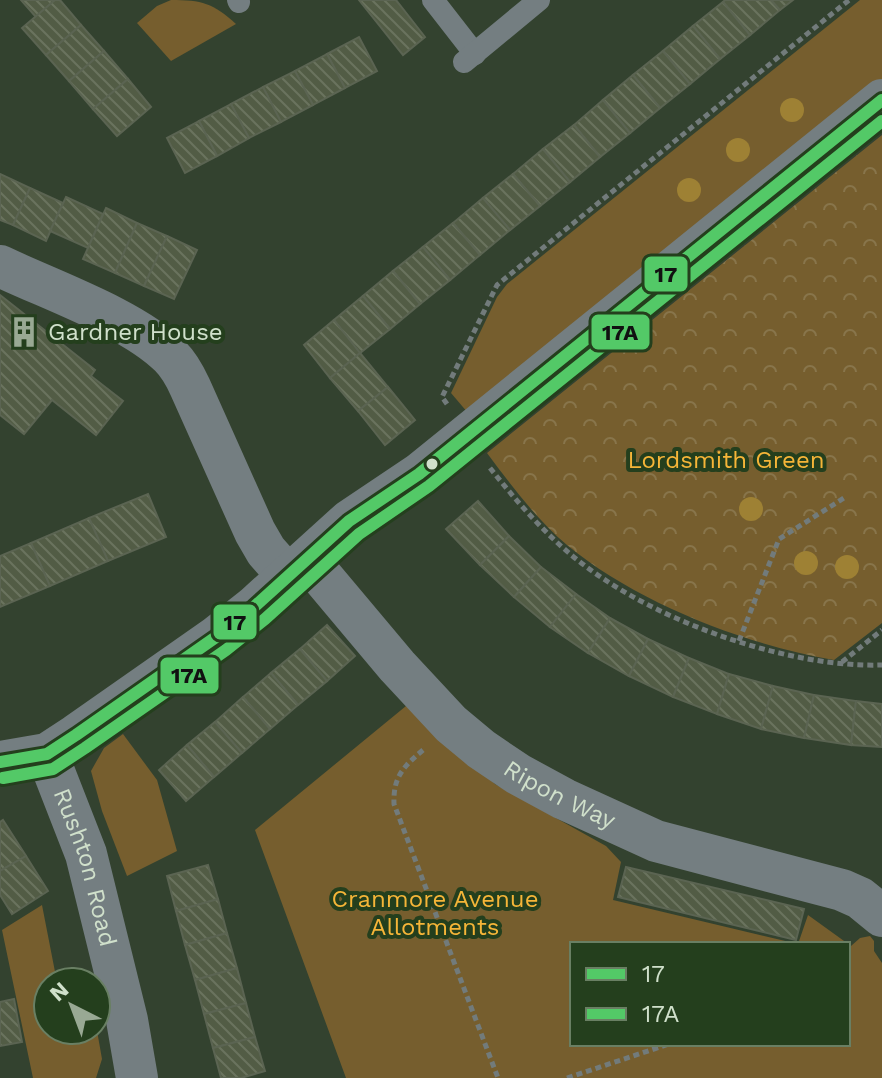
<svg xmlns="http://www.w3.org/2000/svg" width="882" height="1078" font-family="'Work Sans',sans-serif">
	<defs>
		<pattern id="park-crowns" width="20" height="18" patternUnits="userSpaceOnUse" patternTransform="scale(2)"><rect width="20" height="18" fill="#765e2e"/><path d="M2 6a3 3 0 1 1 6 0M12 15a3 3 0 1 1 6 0" fill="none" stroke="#88754b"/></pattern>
		<pattern id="building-back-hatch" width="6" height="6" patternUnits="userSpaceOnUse" patternTransform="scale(2)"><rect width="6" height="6" fill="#525c45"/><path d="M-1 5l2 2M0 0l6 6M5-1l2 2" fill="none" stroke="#6a735e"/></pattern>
	</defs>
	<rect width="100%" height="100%" fill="#33422f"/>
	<g fill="#765e2e" fill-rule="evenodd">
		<path d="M171 0C202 0 213 3 236 24L171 61 137 23 157 6Z"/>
		<path d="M860 0H882V80L468 413 451 393 497 297 507 284Z"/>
		<path d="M406 706 495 784 606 846 621 862 613 900 798 944 808 915 851 946 860 938 870 936 874 941V951L882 963V1078H346L255 830ZM572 944H848V1044H572Z"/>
		<path d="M123 734 157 780 177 851 127 876 102 811 91 771 104 748Z"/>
		<path d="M42 905 57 982H48V1030H96V1025L102 1059 96 1078H33L2 930Z"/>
	</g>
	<path fill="url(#park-crowns)" d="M882 135V623L834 660C746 645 637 603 567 545 536 519 511 485 487 453Z"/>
	<g fill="url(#building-back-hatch)" stroke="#5b6452" stroke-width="2">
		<path d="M21 0H55L36 17Z"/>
		<path d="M55 0H60L81 25 46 55 22 28Z"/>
		<path d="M359 0H396L425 37 403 55Z"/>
		<path d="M725 0H771L780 10 750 35 723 2Z"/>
		<path d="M771 0H793L780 10Z"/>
		<path d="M723 2 750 35 720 59 693 26Z"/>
		<path d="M81 25 104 51 69 81 46 55Z"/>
		<path d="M693 26 720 59 690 84 663 51Z"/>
		<path d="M359 37 377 71 345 88 327 54Z"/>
		<path d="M104 51 128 79 93 109 69 81Z"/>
		<path d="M663 51 690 84 660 108 633 75Z"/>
		<path d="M327 54 345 88 313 105 295 71Z"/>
		<path d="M295 71 313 105 281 122 263 87Z"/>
		<path d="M633 75 660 108 630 133 603 100Z"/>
		<path d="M128 79 151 107 117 136 93 109Z"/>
		<path d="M263 87 281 122 249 138 231 104Z"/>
		<path d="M603 100 630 133 600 157 574 125Z"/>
		<path d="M231 104 249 138 217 156 199 121Z"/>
		<path d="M199 121 217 156 185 173 167 138Z"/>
		<path d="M574 125 600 157 570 182 543 149Z"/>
		<path d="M543 149 570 182 540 206 513 174Z"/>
		<path d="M0 174 30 188 13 225 0 220Z"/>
		<path d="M513 174 540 206 510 230 483 198Z"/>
		<path d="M30 188 63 203 46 241 13 225Z"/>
		<path d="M66 197 103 214 88 248 50 231Z"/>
		<path d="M483 198 510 230 480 255 453 223Z"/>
		<path d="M106 208 137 223 115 273 83 259Z"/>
		<path d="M137 223 167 236 144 286 115 273Z"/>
		<path d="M453 223 480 255 450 280 423 247Z"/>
		<path d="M167 236 197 250 174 299 144 286Z"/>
		<path d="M423 247 450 280 420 304 393 271Z"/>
		<path d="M393 271 420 304 390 329 363 296Z"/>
		<path d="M0 295 95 370 91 376 123 401 96 435 52 400 24 434 0 415Z"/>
		<path d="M363 296 390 329 360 353 334 320Z"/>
		<path d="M334 320 360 353 330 378 304 345Z"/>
		<path d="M360 353 388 387 358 411 330 378Z"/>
		<path d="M388 387 415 420 385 445 358 411Z"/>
		<path d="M148 494 166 537 108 561 89 518Z"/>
		<path d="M478 501 509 536 480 565 446 529Z"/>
		<path d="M89 518 108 561 50 586 31 543Z"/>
		<path d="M509 536 541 567 514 597 480 565Z"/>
		<path d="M31 543 50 586 0 607V556Z"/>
		<path d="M541 567 576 594 550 627 514 597Z"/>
		<path d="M576 594 610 618 588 653 550 627Z"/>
		<path d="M610 618 648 639 629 676 588 653Z"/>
		<path d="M327 625 355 656 327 681 300 649Z"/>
		<path d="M648 639 689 658 673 697 629 676Z"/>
		<path d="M300 649 327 681 298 705 271 673Z"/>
		<path d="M689 658 729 674 717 714 673 697Z"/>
		<path d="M271 673 298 705 270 729 243 697Z"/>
		<path d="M729 674 773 686 761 729 717 714Z"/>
		<path d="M773 686 814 695 804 738 761 729Z"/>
		<path d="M814 695 856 701 851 745 804 738Z"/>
		<path d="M243 697 270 729 242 753 215 722Z"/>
		<path d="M856 701 882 704V747L851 745Z"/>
		<path d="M215 722 242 753 214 777 187 745Z"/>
		<path d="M187 745 214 777 186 801 159 770Z"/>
		<path d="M3 820 26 856 0 871V822Z"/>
		<path d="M26 856 48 891 12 914 0 895V871Z"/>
		<path d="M208 865 218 899 176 911 167 876Z"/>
		<path d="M626 867 804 909 796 940 618 897Z"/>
		<path d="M218 899 227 933 185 945 176 911Z"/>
		<path d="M227 933 237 968 195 980 185 945Z"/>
		<path d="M237 968 246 1003 204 1014 195 980Z"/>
		<path d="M14 999 22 1042 0 1046V1002Z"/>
		<path d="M246 1003 255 1037 213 1048 204 1014Z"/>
		<path d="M255 1037 265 1071 241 1078H221L213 1048Z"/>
	</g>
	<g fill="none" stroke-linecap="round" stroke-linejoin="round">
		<g stroke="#727b7b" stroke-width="5" stroke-dasharray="6 4" stroke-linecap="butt">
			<path d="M447 404 442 397 497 285 849 0"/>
			<path d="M490 468C518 503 548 538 584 565 658 622 788 668 882 665"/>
			<path d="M739 641 779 539 844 498"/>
			<path d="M842 662 882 630"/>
			<path d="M423 750C403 767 393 777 394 804L498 1078"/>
			<path d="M567 1078 669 1044"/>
		</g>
		<g stroke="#747e81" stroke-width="22">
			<path d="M238 0 239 2"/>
			<path d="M433 0 475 54"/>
			<path d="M464 62 539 0"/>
		</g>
		<g stroke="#747e81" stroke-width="42">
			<path d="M0 266C50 290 132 318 170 356 179 365 185 376 190 387L255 532 266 551 289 577"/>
			<path id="s1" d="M308 560 397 666 451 724 481 749 518 774 564 799 656 841 842 890 860 898 882 916"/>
			<path id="s2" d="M47 754 86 854 127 1020 137 1078"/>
			<path d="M0 762 47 754 76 735 216 637 254 607 349 521 419 474 882 100"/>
		</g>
		<defs>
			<path id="bus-1" d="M0 762 47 754 76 735 216 637 254 607 349 521 419 474 882 100"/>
			<path id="bus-2" d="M3 778 53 769 85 748 226 650 265 619 359 534 429 486 882 121"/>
		</defs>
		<use href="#bus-1" stroke="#243f1d" stroke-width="18"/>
		<use href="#bus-2" stroke="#243f1d" stroke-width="18"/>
		<use href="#bus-1" stroke="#53c967" stroke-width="12"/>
		<use href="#bus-2" stroke="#53c967" stroke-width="12"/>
	</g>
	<g fill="#9e8134">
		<circle cx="792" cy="110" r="12"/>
		<circle cx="738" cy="150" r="12"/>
		<circle cx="689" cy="190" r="12"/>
		<circle cx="751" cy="509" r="12"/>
		<circle cx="806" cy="563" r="12"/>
		<circle cx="847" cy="567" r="12"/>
	</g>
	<defs>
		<symbol id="building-bare" viewBox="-9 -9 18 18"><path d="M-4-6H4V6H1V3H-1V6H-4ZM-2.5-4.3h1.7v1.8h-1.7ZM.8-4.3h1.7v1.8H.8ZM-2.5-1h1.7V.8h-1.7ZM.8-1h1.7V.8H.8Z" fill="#99a994" stroke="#243f1d" stroke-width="2.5" paint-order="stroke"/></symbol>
	</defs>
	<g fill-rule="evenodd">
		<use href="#building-bare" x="2" y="310" width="44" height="44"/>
	</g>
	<circle fill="#d0e0cb" stroke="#243f1d" stroke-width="3" cx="432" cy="464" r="7"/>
	<g text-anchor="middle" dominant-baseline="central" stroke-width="8" stroke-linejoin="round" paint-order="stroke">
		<g font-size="24" fill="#d0e0cb" stroke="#243f1d" text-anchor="start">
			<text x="48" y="332">Gardner House</text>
		</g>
		<g font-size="24" fill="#f5b538" stroke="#243f1d">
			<text x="726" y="460">Lordsmith Green</text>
			<text x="435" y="899">Cranmore Avenue<tspan x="435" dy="28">Allotments</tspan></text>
		</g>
		<g font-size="24" fill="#d0e0cb" stroke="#243f1d">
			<text stroke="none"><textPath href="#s1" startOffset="348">Ripon Way</textPath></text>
			<text stroke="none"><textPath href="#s2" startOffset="120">Rushton Road</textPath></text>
		</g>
	</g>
	<g stroke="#243f1d" stroke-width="3">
		<rect x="643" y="255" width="46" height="38" rx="8" fill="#53c967"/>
		<rect x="590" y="313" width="61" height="38" rx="8" fill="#53c967"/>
		<rect x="212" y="603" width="46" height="38" rx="8" fill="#53c967"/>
		<rect x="159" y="656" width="61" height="39" rx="8" fill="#53c967"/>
	</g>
	<g font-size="22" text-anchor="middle" font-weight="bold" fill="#111">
		<text x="666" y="282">17</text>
		<text x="620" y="340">17A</text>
		<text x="235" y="630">17</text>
		<text x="189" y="683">17A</text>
	</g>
	<rect x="570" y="942" width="280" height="104" fill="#243f1d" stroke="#697f63" stroke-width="2"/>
	<rect x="586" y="968" width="40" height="12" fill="#53c967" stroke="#697f63" stroke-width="2"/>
	<text x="642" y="982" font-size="24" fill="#d0e0cb">17</text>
	<rect x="586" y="1008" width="40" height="12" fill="#53c967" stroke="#697f63" stroke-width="2"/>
	<text x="642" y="1022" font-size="24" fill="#d0e0cb">17A</text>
	<g transform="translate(72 1006) rotate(318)"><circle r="38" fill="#243f1d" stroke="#697f63" stroke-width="2"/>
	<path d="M0-6L14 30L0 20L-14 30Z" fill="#99a994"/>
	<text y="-12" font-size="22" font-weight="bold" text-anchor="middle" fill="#d0e0cb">N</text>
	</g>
</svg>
